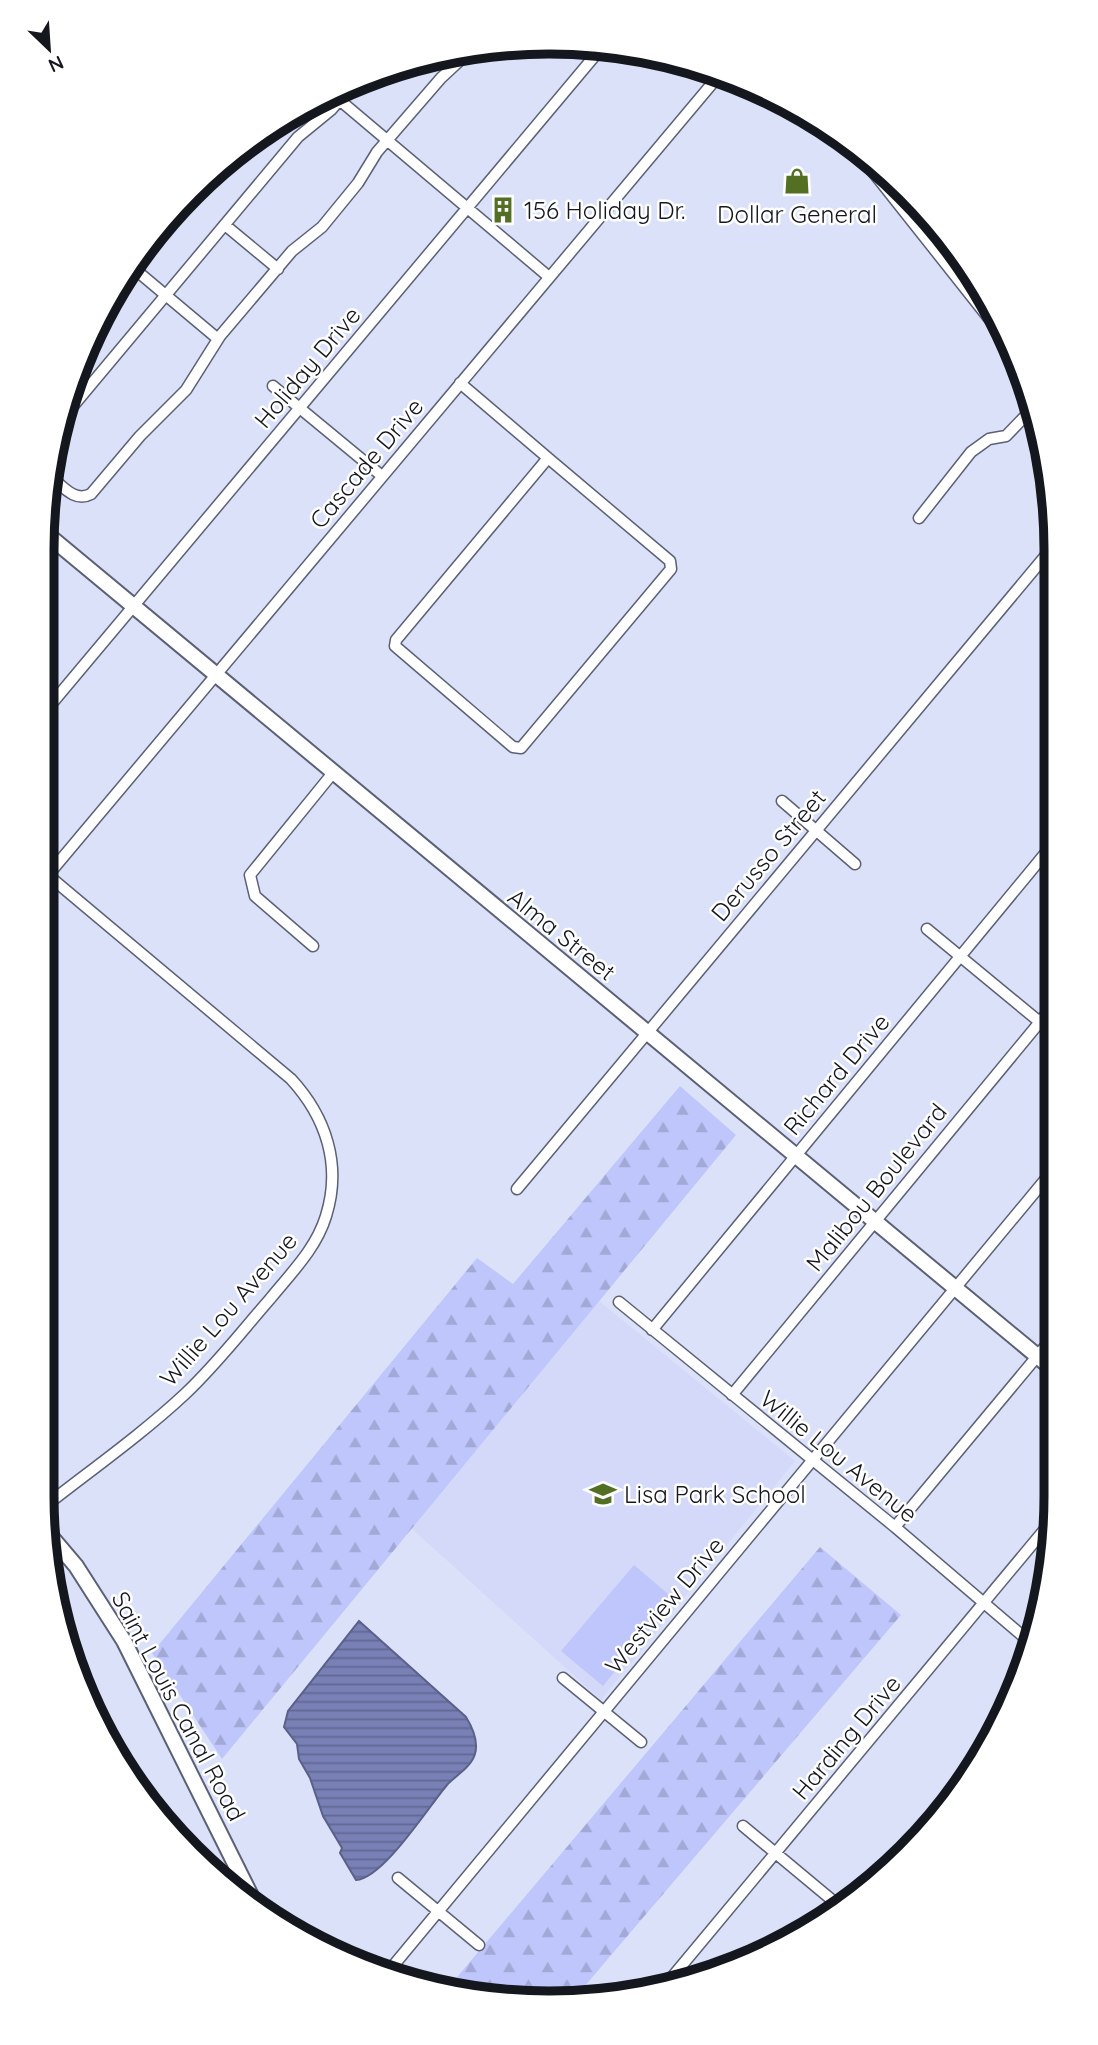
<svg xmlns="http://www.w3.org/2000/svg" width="1098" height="2045" font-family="Quicksand,sans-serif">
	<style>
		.built { fill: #d4d9fa }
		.forest { fill: url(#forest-firs) }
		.park { fill: #bec6fb }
		.water { fill: url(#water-rules); stroke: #5a6088; stroke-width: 2 }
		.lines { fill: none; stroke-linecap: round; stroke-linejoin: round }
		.street-casing { stroke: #5c6076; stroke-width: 13 }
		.secondary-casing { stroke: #5c6076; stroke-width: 18 }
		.primary-casing { stroke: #5c6076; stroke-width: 19 }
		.street { stroke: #fff; stroke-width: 10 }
		.secondary { stroke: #fff; stroke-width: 14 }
		.primary { stroke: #fff; stroke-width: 16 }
		.labels { text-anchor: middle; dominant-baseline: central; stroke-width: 5; stroke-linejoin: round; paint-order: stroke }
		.poi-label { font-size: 24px; fill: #15171f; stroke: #fff; text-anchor: start }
		.street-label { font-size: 24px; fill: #15171f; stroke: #fff }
		.rim { fill: none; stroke: #15171f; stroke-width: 9 }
	</style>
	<defs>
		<pattern id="forest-firs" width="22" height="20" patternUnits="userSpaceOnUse" patternTransform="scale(1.75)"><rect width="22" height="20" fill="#bec6fb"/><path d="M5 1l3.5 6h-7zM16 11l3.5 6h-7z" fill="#a2a9d7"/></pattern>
		<pattern id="water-rules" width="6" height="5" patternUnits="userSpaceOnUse" patternTransform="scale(1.75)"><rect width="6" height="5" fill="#7880b5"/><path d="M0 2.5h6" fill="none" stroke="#616893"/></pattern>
	</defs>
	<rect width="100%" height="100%" fill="#dce1fa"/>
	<path class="built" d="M598,1300L795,1461L601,1700L411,1528Z"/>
	<path class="forest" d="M680,1086L736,1135L222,1759L152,1653L477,1258L513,1284Z
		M820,1547L901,1615L572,2001L447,1989Z"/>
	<path class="park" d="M634,1565L674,1599L603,1686L561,1651Z"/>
	<path class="water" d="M359,1621L466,1717C474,1730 481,1748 471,1762C465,1771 454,1777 447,1785C429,1806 383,1879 356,1880L340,1853L342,1848L323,1816L310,1778L299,1759L297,1744L284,1727L288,1711Z"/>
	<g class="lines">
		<g class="street-casing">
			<path id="street" d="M330,92L549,277
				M225,225L278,269
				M131,266L218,339
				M460,383L548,458
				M273,386L382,476
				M58,424L298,137L331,110L353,84
				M548,458L670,561L671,569L521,748L513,747L395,646L396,640Z
				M50,476C62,485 74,503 91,494L140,436L186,390L220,336L292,251L322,227L358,183L377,152L441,78L470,51
				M919,518L971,452L989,439L1006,436L1034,407
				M43,714L603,46
				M782,801L855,864
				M43,871L291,1079C326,1117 342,1165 326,1216C316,1249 291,1273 270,1299C242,1331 216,1365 185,1394C141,1435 91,1470 44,1507
				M43,881L721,73
				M927,929L1053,1033
				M313,946L255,896L250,875L332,774
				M517,1189L1052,548
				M619,1302L895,1527L1032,1644
				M652,1330L1053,844
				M732,1395L1053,1006
				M895,1527L1054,1336
				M563,1678L641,1742
				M743,1826L838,1905
				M398,1878L479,1945
				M388,1972L1054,1169
				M668,1982L1055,1517"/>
		</g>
		<g class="secondary-casing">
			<path id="secondary" d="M43,531L1054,1370
				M48,1533L76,1566L124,1641L257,1908"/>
		</g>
		<g class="primary-casing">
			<path id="primary" d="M861,152L1002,330"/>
		</g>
		<use href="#street" class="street"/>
		<use href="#secondary" class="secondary"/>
		<use href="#primary" class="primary"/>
	</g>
	<defs>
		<g id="shop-bare" transform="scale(2.1)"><path d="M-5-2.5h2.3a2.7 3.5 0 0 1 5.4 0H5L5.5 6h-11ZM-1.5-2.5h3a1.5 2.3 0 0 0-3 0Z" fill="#526f23" stroke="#fff" stroke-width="2.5" paint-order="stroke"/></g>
		<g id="building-bare" transform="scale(2.1)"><path d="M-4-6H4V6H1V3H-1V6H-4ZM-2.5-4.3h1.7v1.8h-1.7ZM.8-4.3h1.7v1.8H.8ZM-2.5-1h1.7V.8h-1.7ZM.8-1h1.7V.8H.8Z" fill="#526f23" stroke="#fff" stroke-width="2.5" paint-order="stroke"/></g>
		<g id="school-bare" transform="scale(2.1)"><path d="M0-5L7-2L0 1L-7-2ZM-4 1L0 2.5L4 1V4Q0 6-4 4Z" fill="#526f23" stroke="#fff" stroke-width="2.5" paint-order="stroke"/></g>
	</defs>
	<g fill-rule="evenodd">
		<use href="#shop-bare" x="797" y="181"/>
		<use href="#building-bare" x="503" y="210"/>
		<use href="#school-bare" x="603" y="1494"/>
	</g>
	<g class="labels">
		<g class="poi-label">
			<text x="524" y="210">156 Holiday Dr.</text>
			<text x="797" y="214" text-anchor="middle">Dollar General</text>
			<text x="624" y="1494">Lisa Park School</text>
		</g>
		<g class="street-label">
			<text transform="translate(307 367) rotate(-50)">Holiday Drive</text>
			<text transform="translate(366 463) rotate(-50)">Cascade Drive</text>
			<text transform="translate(768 855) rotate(-50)">Derusso Street</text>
			<text transform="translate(562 934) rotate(39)">Alma Street</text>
			<text transform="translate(836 1074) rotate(-50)">Richard Drive</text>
			<text transform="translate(876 1187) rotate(-51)">Malibou Boulevard</text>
			<text transform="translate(228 1309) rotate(-49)">Willie Lou Avenue</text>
			<text transform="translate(839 1456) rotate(39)">Willie Lou Avenue</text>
			<text transform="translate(664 1605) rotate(-50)">Westview Drive</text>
			<text transform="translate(179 1706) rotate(62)">Saint Louis Canal Road</text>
			<text transform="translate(846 1737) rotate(-50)">Harding Drive</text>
		</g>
	</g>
	<path d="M0 0H1098V2045H0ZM549 54H549A495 495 0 0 1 1044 549V1496A495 495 0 0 1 549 1991H549A495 495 0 0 1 54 1496V549A495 495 0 0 1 549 54Z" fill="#fff" fill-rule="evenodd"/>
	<path class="rim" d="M549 54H549A495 495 0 0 1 1044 549V1496A495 495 0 0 1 549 1991H549A495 495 0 0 1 54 1496V549A495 495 0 0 1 549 54Z"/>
	<g transform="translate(49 49) rotate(155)" stroke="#ffffff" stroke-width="5" paint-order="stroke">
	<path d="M0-5L12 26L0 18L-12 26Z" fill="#15171f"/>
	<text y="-10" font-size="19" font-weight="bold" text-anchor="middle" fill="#15171f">N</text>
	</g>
</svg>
